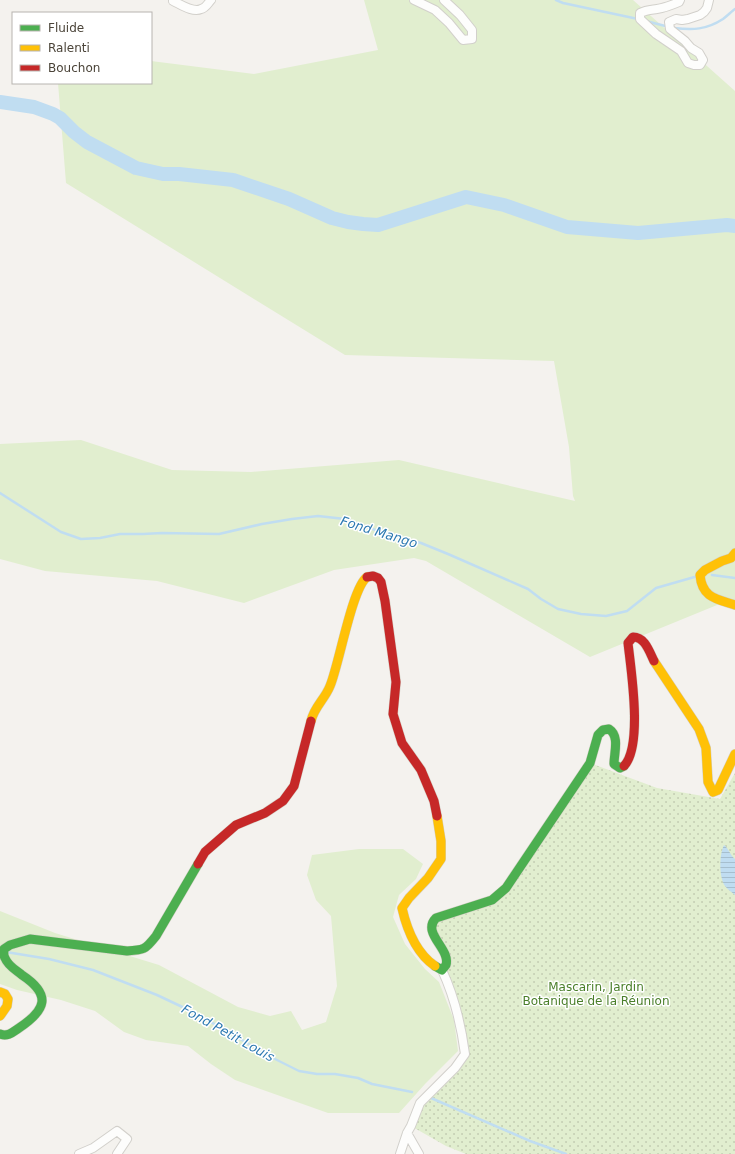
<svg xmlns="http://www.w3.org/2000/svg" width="735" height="1154" font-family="'DejaVu Sans',sans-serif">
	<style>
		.grass { fill: #e1eecf }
		.garden { fill: url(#garden-dots) }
		.water { fill: url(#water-rules) }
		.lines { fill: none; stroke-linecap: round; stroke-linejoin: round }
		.stream { stroke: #c0ddf1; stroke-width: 2.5 }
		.river { stroke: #c0ddf1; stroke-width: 14 }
		.street-casing { stroke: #d2d0cb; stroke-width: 10 }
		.fast-casing { stroke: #d3cfc5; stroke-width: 10 }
		.slow-casing { stroke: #d3cfc5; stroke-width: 10 }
		.jam-casing { stroke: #d3cfc5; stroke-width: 10 }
		.street { stroke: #fdfdfc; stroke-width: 8 }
		.fast { stroke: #4caf50; stroke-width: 9 }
		.slow { stroke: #ffc107; stroke-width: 9 }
		.jam { stroke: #c62828; stroke-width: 9 }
		.labels { text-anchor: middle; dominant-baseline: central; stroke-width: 3; stroke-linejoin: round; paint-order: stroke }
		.park-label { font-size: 12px; fill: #4a7f2a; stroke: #fff }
		.water-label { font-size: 13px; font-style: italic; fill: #2e7ab2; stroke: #fff }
	</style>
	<defs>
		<pattern id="garden-dots" width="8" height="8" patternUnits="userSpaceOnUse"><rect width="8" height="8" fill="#e1eecf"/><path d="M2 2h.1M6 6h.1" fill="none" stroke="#c3cdb2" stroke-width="1.8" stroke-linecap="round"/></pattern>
		<pattern id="water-rules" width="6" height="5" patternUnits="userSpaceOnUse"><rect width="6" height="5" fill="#c0ddf1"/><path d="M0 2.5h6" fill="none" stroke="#a6bfcf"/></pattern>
	</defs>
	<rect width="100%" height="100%" fill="#f4f2ee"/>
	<path class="grass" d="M364,0H633L735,91V605L722,603L590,657L426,561L414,558L334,570L244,603L157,581L45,571L0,559V444L81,440L172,470L251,472L399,460L575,501L573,496L569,447L554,361L345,355L66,183L58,83H151V61L254,74L378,50Z
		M359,849H403L423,864L416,879L399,895L393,917L405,944L425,969L439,982L454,1020L458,1051L425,1084L399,1113H328L235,1080L211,1064L188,1046L146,1040L124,1032L95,1011L61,1000L17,990L0,984V911L55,933L159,965L238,1007L270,1016L291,1011L302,1030L326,1022L337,986L331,916L316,900L307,875L312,855Z"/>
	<path class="garden" d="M590,763L657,788L720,799L735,773V1154H466L446,1146L411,1126L420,1103L465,1054L449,986L446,965L432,922L492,900Z"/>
	<path class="water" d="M724,845C729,849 730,855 735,859V895C732,892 728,890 725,886C719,877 719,855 724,845Z"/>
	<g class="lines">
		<path class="stream" d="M556,0L563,3L638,19
			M646,21L669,27
			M674,28C693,30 706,30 723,19C727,16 731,12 735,9
			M0,493L61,532L81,539L100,538L120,534H143L162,533L219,534L262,524L292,519L318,516L345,519L369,528L421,543L448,554L528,589L541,599L558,609L581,614L606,616L627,611L656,588L698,576
			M712,575L735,578
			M6,952L49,959L93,970L157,995L193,1012L232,1034L265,1054L299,1071L317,1074H335L358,1078L372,1084L412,1092
			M431,1098L530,1141L566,1154"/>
		<path class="river" d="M0,102L34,107L53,114L60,118L74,132L87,142L136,168L163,174H179L233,180L289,199L332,218L348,222L363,224L378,225L466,197L504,205L567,227L638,233L727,225L735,226"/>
		<g class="street-casing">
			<path id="street" d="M414,0L435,10L449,23L463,40L472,39V30L460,15L444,0
				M680,0L679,2C672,5 664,8 657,9C650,10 646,10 640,13V19L656,34L681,51L688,63L694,65H700L703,60L699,53L691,48L685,41L670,29L669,22L676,19L682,20L688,19L700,15L704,12L707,8L709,0
				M173,1C180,4 193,13 201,9C206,8 208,3 211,0
				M407,1133L419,1154
				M79,1154L93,1148L117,1131L127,1139L117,1154
				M400,1154L407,1133L411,1126L420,1103L455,1068L465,1054C461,1024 455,998 442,970"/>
		</g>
		<g class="fast-casing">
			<path id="fast" d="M435,966L442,970C442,970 446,965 446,965C451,949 421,933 436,918L492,900L506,888L590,763L598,735L603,730L609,729C620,736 614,753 614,764L620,768L624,766
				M0,1034C8,1037 13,1032 19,1028C46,1010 52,995 22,975C16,970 8,966 5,958C3,955 4,952 4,949L10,945L30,939L127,951C144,950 145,950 156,936L198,864"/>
		</g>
		<g class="slow-casing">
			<path id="slow" d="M735,553L731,558L722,561L705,570L700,575C702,598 717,599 735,605
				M654,661L699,729L706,748L708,782L713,792L718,790L735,754
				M311,721C314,707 325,699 330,686C339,665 352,588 367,577
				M435,966C416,953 407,930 402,908L409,898L428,878L441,859V841L437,816
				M0,992L5,994L8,999L7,1006L0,1016"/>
		</g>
		<g class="jam-casing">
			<path id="jam" d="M367,577L373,576L378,578L381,582L385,601L396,682L393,714L402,743L421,770L434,801L437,816
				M624,766C643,746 631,670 628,643L633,637C645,637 649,651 654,661
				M198,864L205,852L236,825L265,813L283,801L294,786L311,721"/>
		</g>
		<use href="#street" class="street"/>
		<use href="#fast" class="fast"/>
		<use href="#slow" class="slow"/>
		<use href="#jam" class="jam"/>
	</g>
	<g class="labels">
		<g class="park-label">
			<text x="596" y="987">Mascarin, Jardin<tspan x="596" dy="14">Botanique de la Réunion</tspan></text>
		</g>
		<g class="water-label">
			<text transform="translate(379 532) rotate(17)">Fond Mango</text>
			<text transform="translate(228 1033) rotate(29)">Fond Petit Louis</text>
		</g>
	</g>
	<rect x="12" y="12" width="140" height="72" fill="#ffffff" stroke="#b7b4b0"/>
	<rect x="20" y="25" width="20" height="6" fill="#4caf50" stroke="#b7b4b0"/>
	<text x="48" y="32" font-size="12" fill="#4b4439">Fluide</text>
	<rect x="20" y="45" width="20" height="6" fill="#ffc107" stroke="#b7b4b0"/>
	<text x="48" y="52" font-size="12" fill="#4b4439">Ralenti</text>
	<rect x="20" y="65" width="20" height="6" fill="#c62828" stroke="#b7b4b0"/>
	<text x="48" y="72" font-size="12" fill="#4b4439">Bouchon</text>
</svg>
